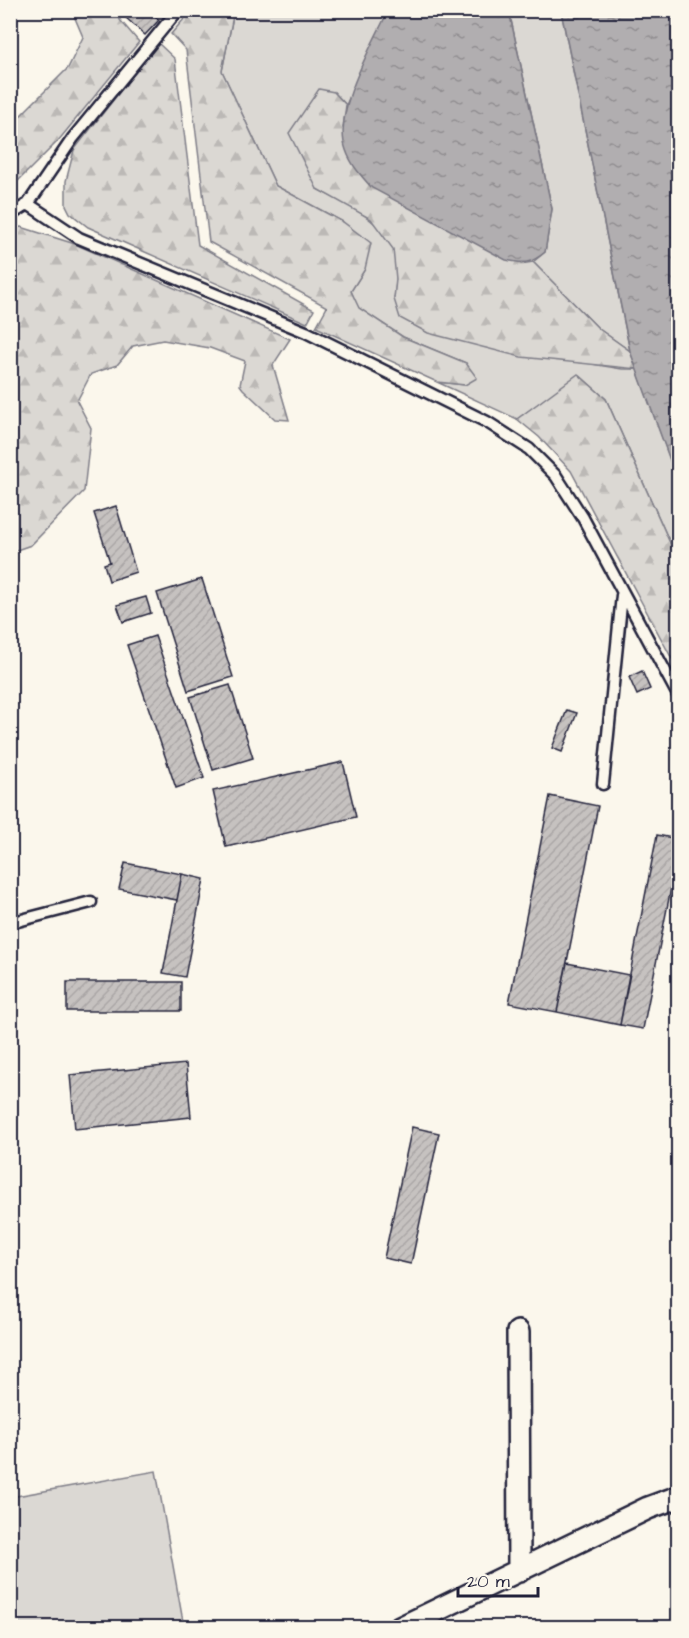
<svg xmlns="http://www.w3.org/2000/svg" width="689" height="1638" font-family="'Architects Daughter',sans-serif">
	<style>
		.grass { fill: #dbd8d3; stroke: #7e7d87; stroke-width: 1.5 }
		.forest { fill: url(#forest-firs); stroke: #7e7d87; stroke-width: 1.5 }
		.water { fill: url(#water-ripples); stroke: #787681; stroke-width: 1.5 }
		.building { fill: url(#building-hatch); stroke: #22223b; stroke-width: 1.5 }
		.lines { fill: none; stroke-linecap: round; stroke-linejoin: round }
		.service-casing { stroke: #22223b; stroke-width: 15 }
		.minor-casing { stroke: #22223b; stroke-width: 26 }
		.service { stroke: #fbf7ec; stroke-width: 10 }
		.minor { stroke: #fbf7ec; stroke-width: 21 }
	</style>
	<defs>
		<pattern id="forest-firs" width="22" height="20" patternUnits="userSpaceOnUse" patternTransform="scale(1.5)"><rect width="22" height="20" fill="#dbd8d3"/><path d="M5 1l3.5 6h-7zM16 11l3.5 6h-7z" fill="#bcb9b6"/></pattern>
		<pattern id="water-ripples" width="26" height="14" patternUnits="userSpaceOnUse" patternTransform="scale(1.5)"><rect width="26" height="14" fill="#b1aeb0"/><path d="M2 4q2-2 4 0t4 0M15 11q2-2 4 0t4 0" fill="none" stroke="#908d90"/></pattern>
		<pattern id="building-hatch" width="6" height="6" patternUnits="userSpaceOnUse" patternTransform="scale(1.5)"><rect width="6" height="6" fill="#c6c2c0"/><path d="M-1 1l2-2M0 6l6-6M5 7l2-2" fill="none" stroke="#aaa6a6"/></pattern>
	</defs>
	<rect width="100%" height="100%" fill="#fbf7ec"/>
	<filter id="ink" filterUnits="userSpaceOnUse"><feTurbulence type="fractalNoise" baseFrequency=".0167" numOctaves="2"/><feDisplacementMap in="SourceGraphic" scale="12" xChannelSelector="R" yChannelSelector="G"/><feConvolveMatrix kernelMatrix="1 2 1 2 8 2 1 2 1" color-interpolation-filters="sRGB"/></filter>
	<g filter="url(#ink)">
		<path class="grass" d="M234,11H388L346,105L334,92L317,189C345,204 379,217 393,248C399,262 396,284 394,299L574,361L622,369H637L678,481V561L606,399L579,375L517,419L437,382L465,385L466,363L403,337L358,308L351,291L365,269L343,222L276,186L222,71Z
			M509,11H561L630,351L599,329L533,262L545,252L552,209Z
			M156,1471L184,1627H11V1497Z"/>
		<path class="forest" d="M72,11H118L120,20L139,42L58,141L11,188V125L68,68L83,37Z
			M191,11H234L222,71L276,186L343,222L371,243L365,269L351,291L359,308L403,337L466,363L477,378L465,385L437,382L316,327L327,307L209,242L186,50L171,34Z
			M158,43L175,59L198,245L314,310L307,323L88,227L70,213L66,205V181L74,150Z
			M319,89L334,92L346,105L343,128L521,264L533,262L599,329L630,351L637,369L521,357L428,333L400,318L394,299L396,279L393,249L371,219L317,189L289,133Z
			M21,227L75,244L290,339L273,365L289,420L275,419L243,389L240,385L245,361L210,348L163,340L133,346L117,365L91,374L77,401L91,428L84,491L31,545L11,552L10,229Z
			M578,374L606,399L678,561V670L571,471L539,437L517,419Z"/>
		<path class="water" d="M388,11H509L552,209L545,252C531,264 524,264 506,260L372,188C362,177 351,165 346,150C332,112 372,46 388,11Z
			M561,11H678V482L630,351Z"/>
		<path class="building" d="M130,10H149L159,20L145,35L125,17Z
			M116,506L136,572L109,581L104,564L110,562L94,513Z
			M202,579L233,677L188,691L157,593Z
			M146,597L151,613L123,622L117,605Z
			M155,636L204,778L176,788L127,645Z
			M642,671L650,689L637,695L629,677Z
			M230,685L253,758L213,770L190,697Z
			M567,710L577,713L562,752L552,748Z
			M343,762L356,817L226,847L213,791Z
			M550,796L598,806L557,1012L509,1003Z
			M657,835L678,839V853L643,1029L620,1025Z
			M125,863L182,874L177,900L119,889Z
			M182,874L204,879L185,977L163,973Z
			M567,963L629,975L620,1025L557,1012Z
			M67,982H181V1011H67Z
			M186,1064L191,1117L75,1129L70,1075Z
			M412,1127L439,1133L411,1264L384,1258Z"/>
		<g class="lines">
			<g class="service-casing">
				<path id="service" d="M28,204L79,238L306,332L487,422L529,449L556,476L583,518L678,695
					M10,215L28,204L73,138L178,10
					M603,784L622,595
					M10,923L91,902"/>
			</g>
			<g class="minor-casing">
				<path id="minor" d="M518,1332L519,1571
					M400,1628L648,1508L678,1497"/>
			</g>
			<use href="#service" class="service"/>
			<use href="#minor" class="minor"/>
		</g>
	</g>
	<rect width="689" height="1638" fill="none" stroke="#fbf7ec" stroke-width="36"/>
	<rect x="18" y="18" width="653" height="1602" fill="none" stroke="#22223b" stroke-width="2" filter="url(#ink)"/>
	<path d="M458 1587v9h80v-9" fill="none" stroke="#22223b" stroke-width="3"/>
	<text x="467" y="1587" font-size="18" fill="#22223b" stroke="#fbf7ec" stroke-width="4.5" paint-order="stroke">20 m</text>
</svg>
